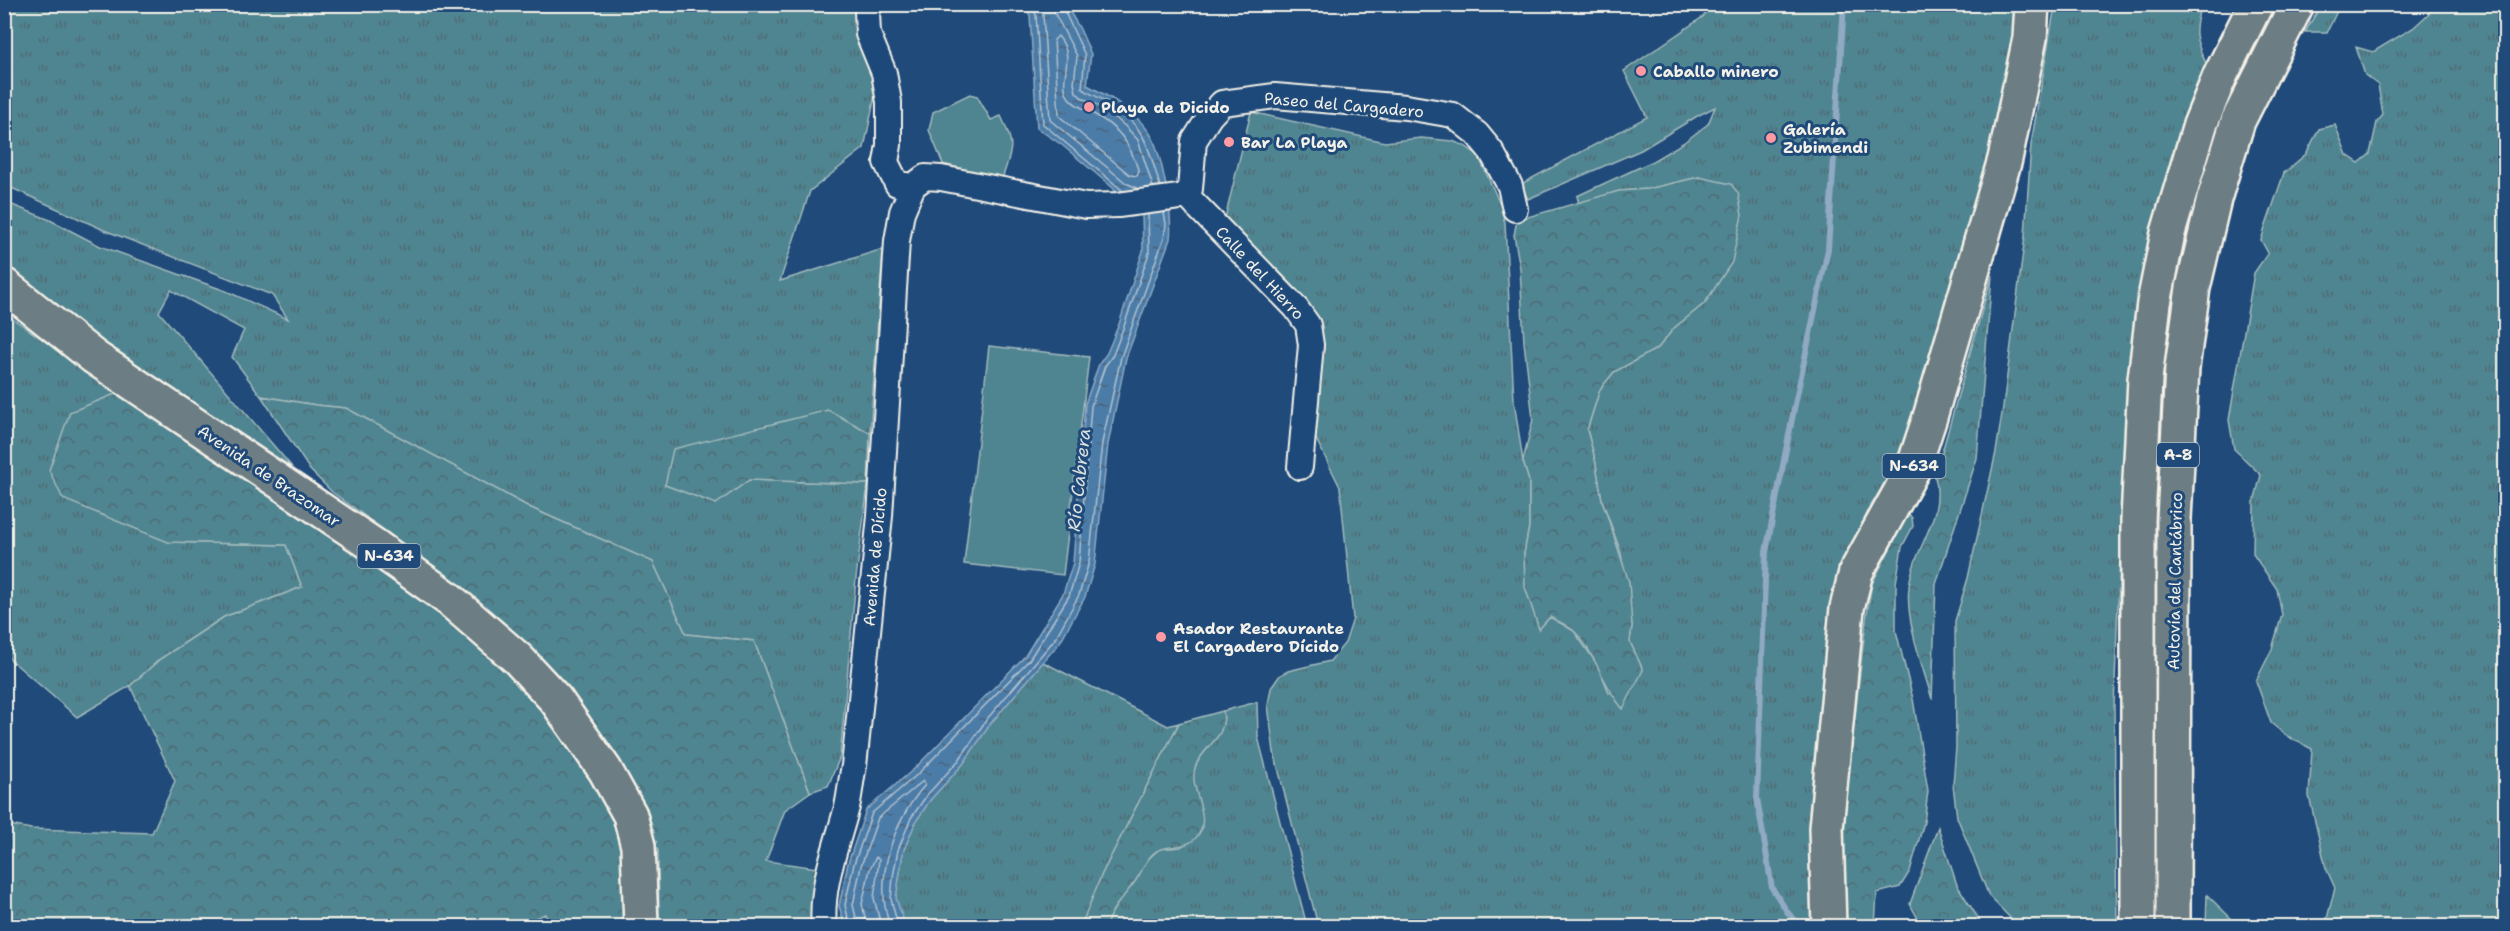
<svg xmlns="http://www.w3.org/2000/svg" width="2510" height="931" font-family="'Shantell Sans',sans-serif">
	<style>
		.grass { fill: url(#grass-tufts); stroke: #a2babc; stroke-width: 1.5 }
		.forest { fill: url(#forest-crowns); stroke: #a2babc; stroke-width: 1.5 }
		.garden { fill: #4f8491; stroke: #a2babc; stroke-width: 1.5 }
		.water { fill: url(#water-ripples); stroke: #8faac2; stroke-width: 1.5 }
		.lines { fill: none; stroke-linecap: round; stroke-linejoin: round }
		.shore { stroke: #b1c2ce; stroke-width: 1.5 }
		.stream { stroke: #8faac2; stroke-width: 6 }
		.minor-casing { stroke: #f4f1e8; stroke-width: 28 }
		.highway-casing { stroke: #f4f1e8; stroke-width: 38 }
		.minor { stroke: #1f4a7a; stroke-width: 24 }
		.highway { stroke: #6d7d84; stroke-width: 33 }
		.poi-dot { fill: #ff9aa2; stroke: #1f4a7a; stroke-width: 2 }
		.labels { text-anchor: middle; dominant-baseline: central; stroke-width: 6; stroke-linejoin: round; paint-order: stroke }
		.shield { fill: #1f4a7a; stroke: #b4bfc7; stroke-width: 1.5 }
		.shield-label { font-size: 15px; font-weight: bold; fill: #f4f1e8 }
		.poi-label { font-size: 16px; font-weight: bold; fill: #f4f1e8; stroke: #1f4a7a; text-anchor: start }
		.street-label { font-size: 16px; fill: #f4f1e8; stroke: #1f4a7a }
		.water-label { font-size: 18px; font-style: italic; fill: #dbdfde; stroke: #1f4a7a }
	</style>
	<defs>
		<pattern id="grass-tufts" width="24" height="20" patternUnits="userSpaceOnUse" patternTransform="scale(1.5)"><rect width="24" height="20" fill="#4f8491"/><path d="M3 7l-1-3M5 7V3M7 7l1-3M15 17l-1-3M17 17v-4M19 17l1-3" fill="none" stroke="#4d6c73"/></pattern>
		<pattern id="forest-crowns" width="20" height="18" patternUnits="userSpaceOnUse" patternTransform="scale(1.5)"><rect width="20" height="18" fill="#4f8491"/><path d="M2 6a3 3 0 1 1 6 0M12 15a3 3 0 1 1 6 0" fill="none" stroke="#4d6c73"/></pattern>
		<pattern id="water-ripples" width="26" height="14" patternUnits="userSpaceOnUse" patternTransform="scale(1.5)"><rect width="26" height="14" fill="#4c7ba8"/><path d="M2 4q2-2 4 0t4 0M15 11q2-2 4 0t4 0" fill="none" stroke="#4b647c"/></pattern>
	</defs>
	<rect width="100%" height="100%" fill="#1f4a7a"/>
	<filter id="ink" filterUnits="userSpaceOnUse"><feTurbulence type="fractalNoise" baseFrequency=".0167" numOctaves="2"/><feDisplacementMap in="SourceGraphic" scale="12" xChannelSelector="R" yChannelSelector="G"/><feConvolveMatrix kernelMatrix="1 2 1 2 8 2 1 2 1" color-interpolation-filters="sRGB"/></filter>
	<g filter="url(#ink)">
		<path class="grass" d="M5,5H859L879,77L864,148L810,191L780,281L883,249L870,433L828,410L665,485L716,504L749,480L868,484L856,578L840,757L828,786L810,792L754,641L686,634L653,562L531,508L346,408L316,405L261,396L232,357L244,330L171,290L159,312L292,467L118,355L5,266V202L50,220L100,246L226,291L288,319L272,295L104,230L5,185Z
			M1708,5H2018L2010,60L1994,144L1931,362L1894,467L1869,509L1848,554L1818,926H1318L1274,752L1268,705L1271,688L1280,675L1288,671L1330,661L1345,643L1353,619L1340,487L1311,429L1317,340L1223,226L1251,112L1385,142L1421,138L1452,141L1463,145L1478,155L1500,204L1505,223L1514,401L1523,461L1529,481V527L1524,554L1540,628L1550,617L1574,631L1599,667L1609,693L1643,670L1630,642L1632,626L1621,553L1602,500L1595,459L1587,430L1600,389L1614,372L1658,348L1674,328L1705,303L1699,177L1648,189L1619,191L1579,204L1577,196L1651,162L1683,143L1708,124L1715,107L1699,115L1641,150L1528,199L1521,184L1647,117L1624,71L1704,16Z
			M2055,5H2201C2193,30 2194,39 2206,63L2191,99L2160,207L2130,376L2124,451L2114,706L2117,926H2018L1989,896L1957,817L1953,785L1956,747L1955,621L1968,578L1996,452L2003,407L2025,236L2031,144Z
			M2321,5H2340L2327,32H2305Z
			M2435,5H2505V926H2325L2335,888L2326,868L2309,796L2312,749L2287,736L2271,723L2256,681L2272,649L2282,615L2277,589L2253,554L2254,502L2261,475L2234,449L2229,420L2254,273L2268,253L2261,240L2284,173L2306,154L2319,129L2335,125L2347,155L2359,163L2370,154L2377,122L2383,115L2378,85L2365,75L2356,47L2373,52L2413,28L2436,7Z
			M5,313L118,393L70,412L168,542L286,545L302,587L224,617L160,659L130,686L77,717L5,655Z
			M1043,662L1168,726L1179,723L1102,874L1081,926H905L896,898L903,852L916,821L931,799L963,764L991,723Z
			M1257,702L1258,737L1307,926H1106L1108,919L1124,893L1137,878L1145,862L1159,849L1181,847L1202,829C1201,823 1202,816 1201,810C1199,798 1191,784 1193,773C1199,748 1228,739 1223,711Z
			M2207,895L2238,925L2267,921L2270,926H2206Z"/>
		<path class="forest" d="M1699,177L1731,184L1738,193L1742,215L1732,262L1705,303L1674,328L1658,348L1614,372L1600,389L1587,430L1595,459L1602,500L1629,582L1632,626L1630,642L1643,670L1623,709C1603,686 1596,654 1575,632C1568,625 1557,621 1550,617L1539,629L1525,587L1524,554L1529,527V481L1523,461L1533,419L1524,342L1520,268L1514,235L1517,220L1619,191L1648,189Z
			M1992,275L1977,458L1936,584L1932,699C1923,667 1905,620 1909,587C1913,548 1946,517 1935,477Z
			M118,393L416,583L505,658L617,806L632,926H551L545,914L517,926H5L4,824L31,829L152,833L175,781L130,686L160,659L224,617L302,587L286,545L168,542L63,499L49,470L70,412Z
			M261,396L316,405L346,408L531,508L653,562L686,634L754,641L810,792L785,810L766,861L824,869L817,926H659L658,851L637,800L542,663L518,637L482,607L403,544L332,492L310,470Z
			M828,410L870,433L868,484L749,480L716,504L665,485L673,449Z
			M1908,513L1912,518L1913,526L1902,547L1896,583V631L1913,699L1928,791L1924,822L1910,871L1900,887L1877,893L1875,926H1843L1845,801L1867,612L1872,584Z
			M1223,711C1228,738 1205,744 1196,765C1187,787 1210,811 1200,832C1192,848 1175,845 1161,849C1149,853 1144,867 1138,877C1128,894 1111,906 1106,926H1081L1102,874L1179,723Z
			M1938,827L1957,885L1983,926H1922L1910,904Z"/>
		<path class="garden" d="M970,94L977,96L991,120L1001,116C1016,147 1012,149 1002,179L943,164L929,130L933,112Z
			M989,346L1089,357L1063,575L964,564Z"/>
		<path class="water" d="M1025,5H1066L1080,29L1091,54L1087,85C1110,97 1134,110 1149,132C1162,151 1173,216 1170,239L1126,358L1108,444L1095,564L1085,597L1060,642L991,723L963,764L931,799L916,821L903,852L896,898L905,926H845L839,906L848,863L866,810L914,769L1025,656L1063,594L1073,563L1085,404L1099,364L1107,353L1119,324L1143,251L1142,214L1128,197H1120L1113,188L1062,145L1037,128L1030,16Z"/>
		<g class="lines">
			<path class="shore" d="M1032,4L1036,15L1043,124L1123,191
				M1040,4L1043,15L1050,120L1126,183L1139,189
				M1053,4L1054,12L1077,56L1074,83L1076,92L1081,97L1106,110L1125,126L1138,140L1153,187
				M1061,4L1085,55L1082,88C1090,95 1102,98 1111,104C1147,129 1148,147 1160,186
				M1058,36C1078,59 1056,79 1069,98C1074,105 1084,109 1092,113C1121,129 1129,142 1139,172L1137,176L1130,175L1059,116L1054,40Z
				M850,926L845,905L854,864L872,813L919,773L1029,660L1069,596L1079,563L1091,406L1105,366L1113,355L1124,326L1149,253L1148,215
				M858,926L853,905L861,866L878,818L923,781L925,785C893,822 873,879 890,926
				M867,926L862,904L870,869L876,857L879,860L874,898L881,926
				M898,926L891,899L893,877L898,850L911,818L927,795L959,760L987,719L1055,639L1079,595L1089,562L1102,443L1121,357L1164,238L1166,224L1164,213"/>
			<path class="stream" d="M1801,926L1788,913L1772,888L1757,798L1766,552L1794,409L1828,249L1844,4"/>
			<g class="minor-casing">
				<path id="minor" d="M871,4L867,11L868,34L884,73L889,102V145L886,162L897,184L913,186L925,177L941,178L1086,206L1118,205L1187,196
					M1187,196L1190,189L1194,141L1210,116L1222,103L1275,96L1406,107L1453,115L1477,134L1491,151L1510,186L1515,209
					M1187,196L1296,308L1308,325L1311,345L1300,467
					M824,926C820,887 837,845 847,807C850,794 851,779 854,766L880,516L897,241L902,212L913,186"/>
			</g>
			<g class="highway-casing">
				<path id="highway" d="M4,285L94,357L372,544L449,599L518,659L556,700L605,770L630,815L638,846L641,926
					M1829,926L1826,828L1847,608L1856,572L1913,469L1930,417L2005,159L2030,38L2032,4
					M2138,926V520L2145,379L2154,303L2168,233L2200,125L2220,76L2256,4
					M2173,926L2174,519L2182,368L2193,288L2214,199L2238,121L2297,4"/>
			</g>
			<use href="#minor" class="minor"/>
			<use href="#highway" class="highway"/>
		</g>
	</g>
	<g class="poi-dot">
		<circle cx="1641" cy="71" r="6"/>
		<circle cx="1089" cy="107" r="6"/>
		<circle cx="1771" cy="138" r="6"/>
		<circle cx="1229" cy="142" r="6"/>
		<circle cx="1161" cy="637" r="6"/>
	</g>
	<g class="labels">
		<g class="shield">
			<rect x="2157" y="443" width="42" height="24" rx="4.5"/>
			<rect x="1882.5" y="454" width="63" height="24" rx="4.5"/>
			<rect x="357.5" y="544" width="63" height="24" rx="4.5"/>
		</g>
		<g class="shield-label">
			<text x="2178" y="455">A-8</text>
			<text x="1914" y="466">N-634</text>
			<text x="389" y="556">N-634</text>
		</g>
		<g class="poi-label">
			<text x="1653" y="71">Caballo minero</text>
			<text x="1101" y="107">Playa de Dicido</text>
			<text x="1783" y="129">Galería<tspan x="1783" dy="18">Zubimendi</tspan></text>
			<text x="1241" y="142">Bar La Playa</text>
			<text x="1173" y="628">Asador Restaurante<tspan x="1173" dy="18">El Cargadero Dícido</tspan></text>
		</g>
		<g class="street-label">
			<text transform="translate(1344 105) rotate(5)">Paseo del Cargadero</text>
			<text transform="translate(1260 273) rotate(47)">Calle del Hierro</text>
			<text transform="translate(269 476) rotate(34)">Avenida de Brazomar</text>
			<text transform="translate(875 557) rotate(-85)">Avenida de Dícido</text>
			<text transform="translate(2175 581) rotate(-89)">Autovía del Cantábrico</text>
		</g>
		<g class="water-label">
			<text transform="translate(1079 480) rotate(-84)">Río Cabrera</text>
		</g>
	</g>
	<rect width="2510" height="931" fill="none" stroke="#1f4a7a" stroke-width="24"/>
	<rect x="12" y="12" width="2486" height="907" fill="none" stroke="#f4f1e8" stroke-width="2" filter="url(#ink)"/>
</svg>
